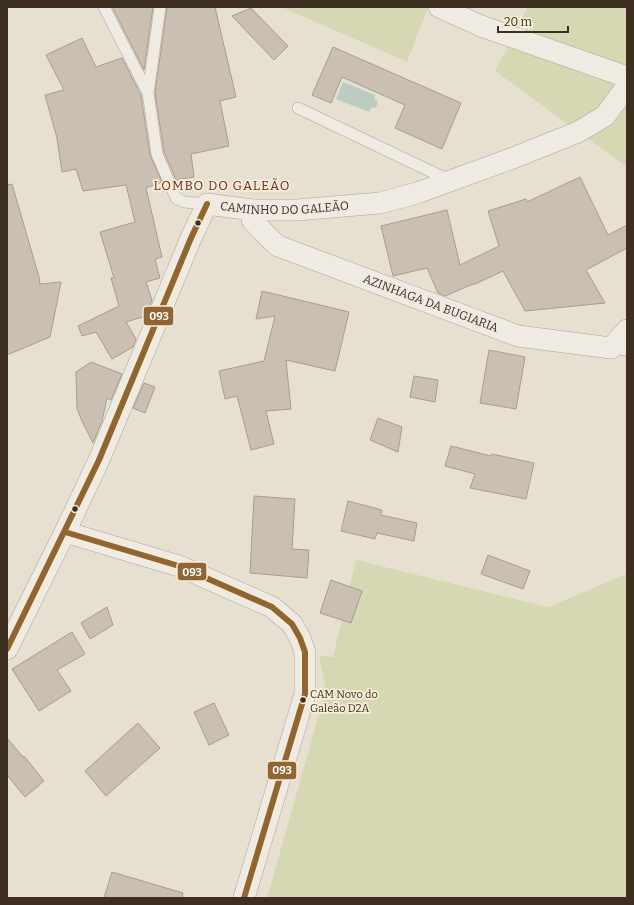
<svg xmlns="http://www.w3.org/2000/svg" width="634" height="905" font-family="Bitter,serif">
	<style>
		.green { fill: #d6d7b3 }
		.water { fill: #bcccc2 }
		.building { fill: #cbbfb2; stroke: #a89c90 }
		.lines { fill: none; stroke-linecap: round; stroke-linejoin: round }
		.service-casing { stroke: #ada599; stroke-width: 12 }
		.minor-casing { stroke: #ada599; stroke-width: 22 }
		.service { stroke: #efebe3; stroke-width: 11 }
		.minor { stroke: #efebe3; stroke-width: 21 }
		.bus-1-casing { stroke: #f7eed8; stroke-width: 9 }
		.bus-1 { stroke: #906532; stroke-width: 6 }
		.bus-dot { fill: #3d2e20; stroke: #f7eed8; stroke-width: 1.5 }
		.labels { text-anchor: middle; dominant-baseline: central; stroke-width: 3.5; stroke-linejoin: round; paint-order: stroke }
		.bus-label { font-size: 11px; fill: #3d2e20; stroke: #f7eed8; text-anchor: start }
		.street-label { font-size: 12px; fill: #3d2e20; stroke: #f7eed8 }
		.neighbourhood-label { font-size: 13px; letter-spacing: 1px; fill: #6b2e1e; stroke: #f7eed8 }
		.line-badge { stroke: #f7eed8; stroke-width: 1.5 }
		.badge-label { font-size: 11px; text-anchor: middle; font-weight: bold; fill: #fff }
	</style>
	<rect width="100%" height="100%" fill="#e7e0d1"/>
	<path class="green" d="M282,7H428L407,62Z
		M528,7H627V167L495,71Z
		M356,560L548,607L627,574V898H267L326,690L319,656L333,657Z"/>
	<path class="water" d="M343,82L375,95L374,98L378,102L376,107L371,108L369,112L336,99Z"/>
	<path class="building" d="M112,7H153L144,70Z
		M167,7H215L236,97L220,101L229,146L191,154L194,177L176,180L164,152L155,93Z
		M251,8L288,46L274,60L232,16Z
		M82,38L96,67L122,58L141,95L150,155L162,182L146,188L162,257L155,259L160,278L146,282L152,300L146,316L126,322L136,339L133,347L112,359L96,332L82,336L78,326L119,306L111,278H114L100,232L135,222L126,185L83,191L76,169L62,172L57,138L45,95L64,90L46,55Z
		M333,47L461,103L442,149L395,128L405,105L342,77L331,103L312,95Z
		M580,177L608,235L627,225V248L586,270L605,303L525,311L503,271L473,285V284L445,296L438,293L427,268L393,276L381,226L447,210L460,265L499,246L488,211L526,199L527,202Z
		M12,184L39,277L40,284L61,282L50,337L7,355V185Z
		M262,291L349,312L335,371L286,360L291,409L266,411L274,444L251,450L237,396L225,399L219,371L264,361L275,316L256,319Z
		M489,350L525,357L516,409L480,403Z
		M91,362L122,374L111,400L107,398L102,421L93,443L81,419L77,408L76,372Z
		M414,376L438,380L435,402L410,397Z
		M144,383L155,387L145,413L133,408Z
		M378,418L402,427L398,452L370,440Z
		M451,446L491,456L492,454L534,463L526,499L470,488L475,474L445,466Z
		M254,496L295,499L292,549L309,550L307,578L250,573Z
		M348,501L382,510L381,515L417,523L414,541L377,533L375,539L341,531Z
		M488,555L530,571L523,589L481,574Z
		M331,580L362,591L351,623L320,613Z
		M107,607L113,625L90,639L81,623Z
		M72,632L85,654L57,670L71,691L39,711L12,669Z
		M214,703L229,735L209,745L194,712Z
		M138,723L160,748L106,796L85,771Z
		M7,738L23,757L24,756L44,781L25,797L7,775Z
		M112,872L183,893L182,898H104Z"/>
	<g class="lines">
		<g class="service-casing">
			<path id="service" d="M104,7L148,93L157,154L176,198L184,202L207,204
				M148,93L160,7
				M298,108L451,181
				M611,348L627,350"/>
		</g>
		<g class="minor-casing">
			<g id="minor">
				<path d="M439,7L481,26L627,77"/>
				<path id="s1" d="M253,210L252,220C261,229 268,238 278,246L518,336L611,348L627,330"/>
				<path d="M65,532L179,566L272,607L292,624L300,638L305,652V694L244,898"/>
				<path id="s2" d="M7,649L65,532L99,460L191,238L207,204L253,210H297L380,203L417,193L513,158L578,132L605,116L627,86"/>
			</g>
		</g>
		<use href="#service" class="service"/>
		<use href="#minor" class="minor"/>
		<g class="bus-1-casing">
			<path id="bus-1" d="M65,532L179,566L272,607L292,624L300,638L305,652V694L244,898
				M7,649L99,460L191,238L207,204"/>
		</g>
		<use href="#bus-1" class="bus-1"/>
	</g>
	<g class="bus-dot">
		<circle cx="198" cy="223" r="3.5"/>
		<circle cx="75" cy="509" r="3.5"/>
		<circle cx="303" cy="700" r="3.5"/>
	</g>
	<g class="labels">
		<g class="bus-label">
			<text x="310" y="694">CAM Novo do<tspan x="310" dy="14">Galeão D2A</tspan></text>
		</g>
		<g class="street-label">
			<text stroke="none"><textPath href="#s2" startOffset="566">CAMINHO DO GALEÃO</textPath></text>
			<text stroke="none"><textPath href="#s1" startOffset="210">AZINHAGA DA BUGIARIA</textPath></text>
		</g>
		<g class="neighbourhood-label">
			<text x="222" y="185">LOMBO DO GALEÃO</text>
		</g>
	</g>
	<g class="line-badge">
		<rect x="143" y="306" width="31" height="20" rx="4" fill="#906532"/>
		<rect x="177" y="562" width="30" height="19" rx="4" fill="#906532"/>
		<rect x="267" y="761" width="30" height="19" rx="4" fill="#906532"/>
	</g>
	<g class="badge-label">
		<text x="159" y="320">093</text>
		<text x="192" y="576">093</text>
		<text x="282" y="774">093</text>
	</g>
	<rect width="634" height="905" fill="none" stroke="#3d2e20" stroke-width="16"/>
	<path d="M498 26v6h70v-6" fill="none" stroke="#3d2e20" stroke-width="2"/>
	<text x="504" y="26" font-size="12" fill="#3d2e20" stroke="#f7eed8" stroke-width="3" paint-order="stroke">20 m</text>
</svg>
